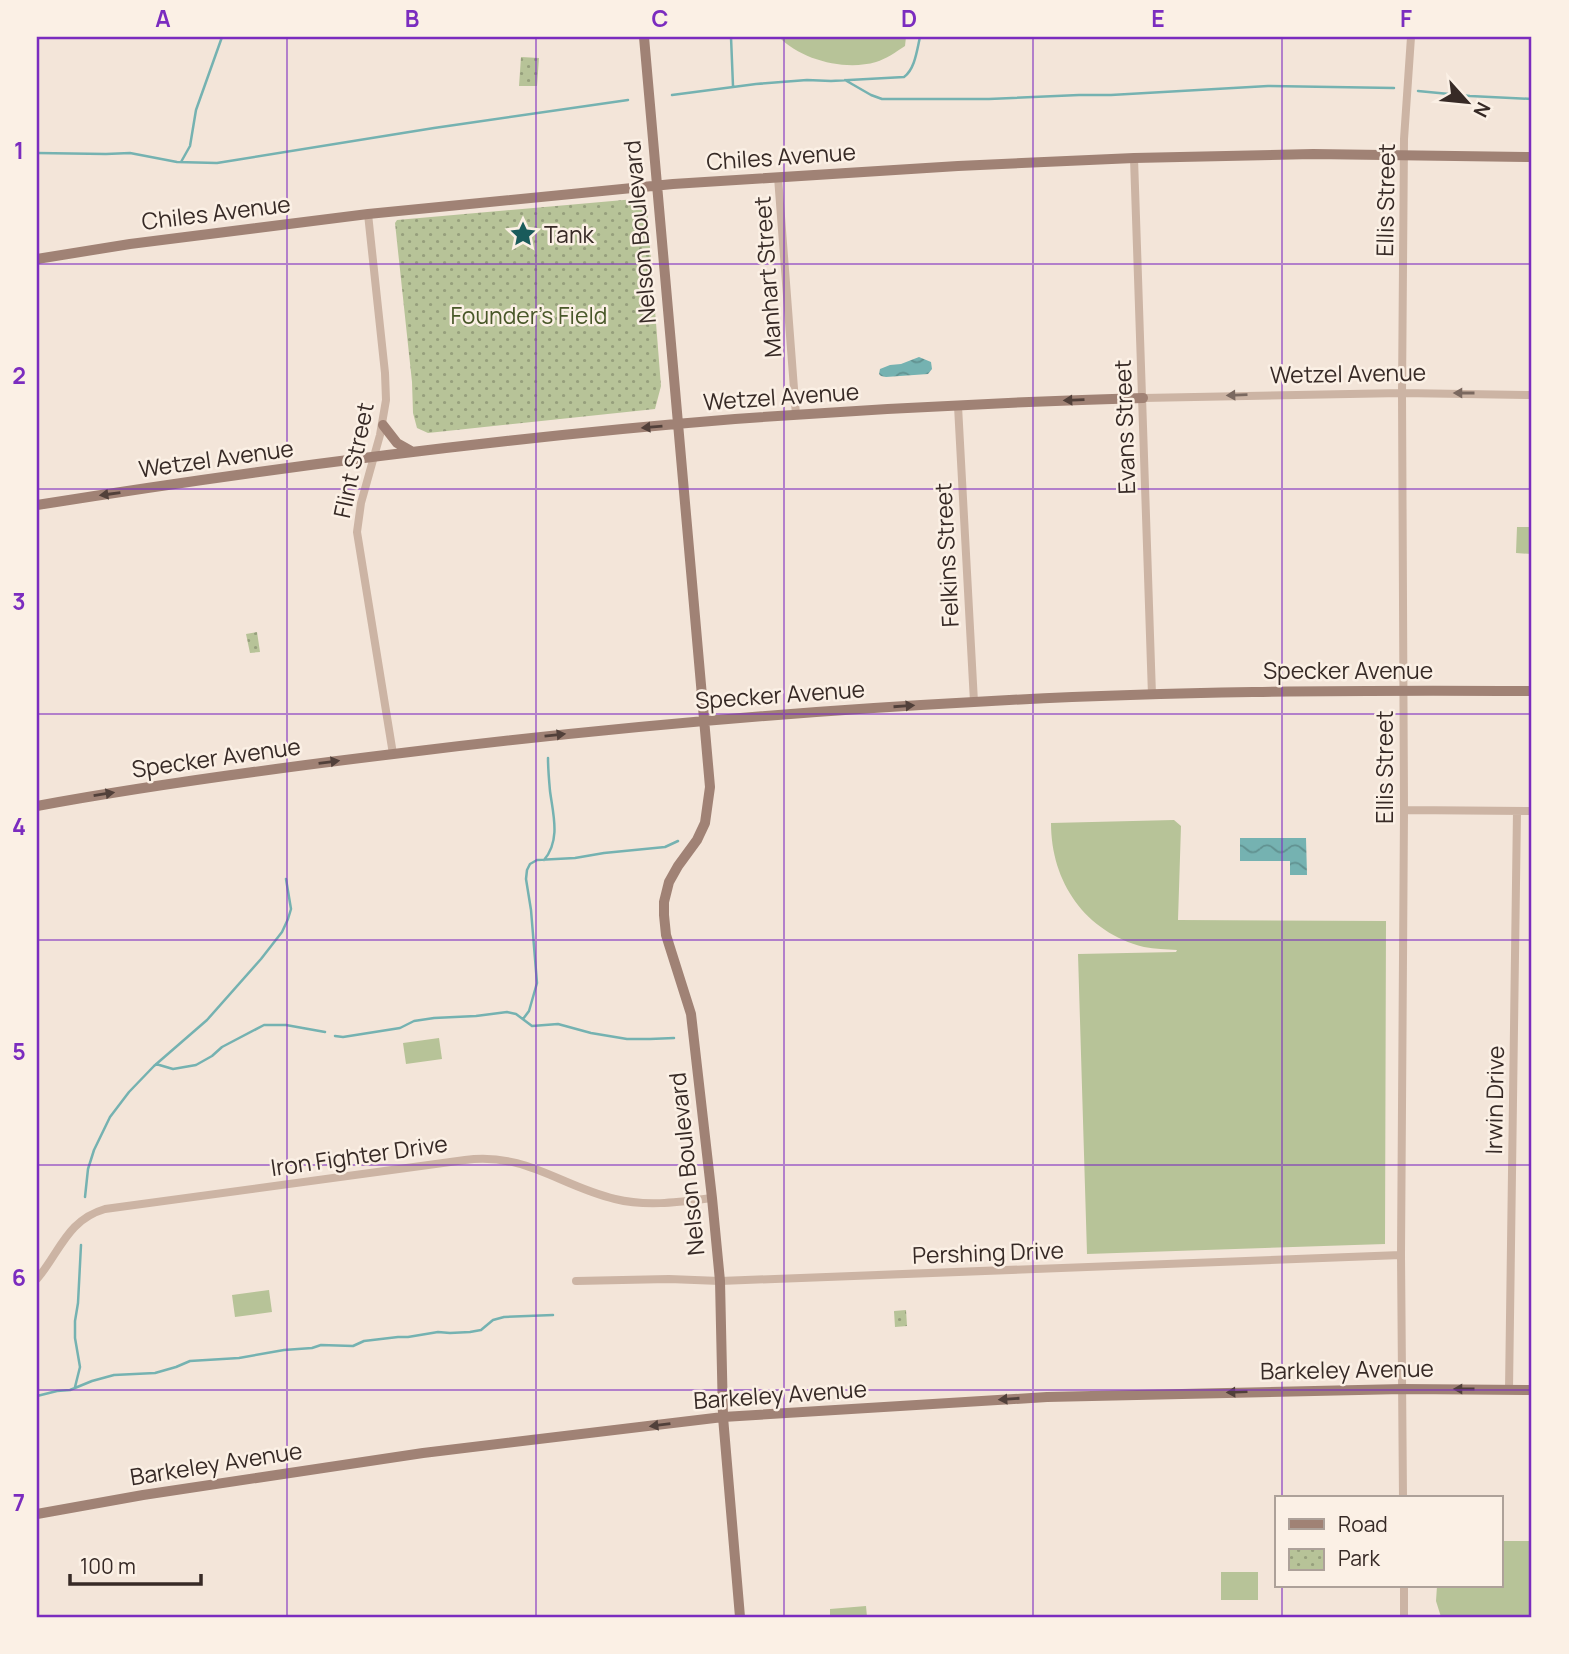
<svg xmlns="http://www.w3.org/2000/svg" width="1569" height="1654" font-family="Manrope,sans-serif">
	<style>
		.grass { fill: #b7c398 }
		.park { fill: url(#park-dots) }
		.water { fill: url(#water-waves) }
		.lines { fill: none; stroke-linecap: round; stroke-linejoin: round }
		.stream { stroke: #75b2b1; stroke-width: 2.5 }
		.street { stroke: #ccb4a4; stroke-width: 8 }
		.secondary { stroke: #a08275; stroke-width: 10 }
		.oneway { fill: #7a685f }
		.oneway2 { fill: #51403a }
		.grid { fill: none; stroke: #7b2cbf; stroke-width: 2; stroke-opacity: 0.55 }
		.labels { text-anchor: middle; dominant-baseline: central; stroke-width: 5; stroke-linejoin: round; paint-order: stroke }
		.street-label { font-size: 23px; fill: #372a26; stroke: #fbf0e5 }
		.poi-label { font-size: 23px; fill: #372a26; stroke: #fbf0e5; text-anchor: start }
		.park-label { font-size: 23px; fill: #485728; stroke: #fbf0e5 }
		.neatline { fill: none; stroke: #7b2cbf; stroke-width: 2.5 }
		.grid-label { font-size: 23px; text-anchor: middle; font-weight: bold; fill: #7b2cbf }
	</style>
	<defs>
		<pattern id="park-dots" width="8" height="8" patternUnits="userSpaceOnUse" patternTransform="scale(1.75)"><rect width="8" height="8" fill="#b7c398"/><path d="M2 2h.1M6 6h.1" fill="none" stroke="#969f7c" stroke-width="1.8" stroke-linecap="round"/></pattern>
		<pattern id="water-waves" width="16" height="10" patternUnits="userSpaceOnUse" patternTransform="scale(1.75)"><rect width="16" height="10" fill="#75b2b1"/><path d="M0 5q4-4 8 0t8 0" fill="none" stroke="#619190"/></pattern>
	</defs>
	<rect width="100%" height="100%" fill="#f3e5d9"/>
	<path class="grass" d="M779,37H906L905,46C896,52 886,59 876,62C845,71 801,60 779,37Z
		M1517,527H1532V554L1516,553Z
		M1174,820L1181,826L1178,920L1386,921L1385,1244L1087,1254L1078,954L1176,952L1177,950C1166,949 1155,949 1144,947C1085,932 1051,882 1051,823Z
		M439,1038L442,1059L406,1064L403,1043Z
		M269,1290L272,1312L235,1317L232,1295Z
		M1501,1541H1532V1617H1441L1436,1601L1437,1586H1501Z
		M1221,1572H1258V1600H1221Z
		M866,1606L867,1617H830V1609Z"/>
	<path class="park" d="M521,57L539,58L537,86H519Z
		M635,199L644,204L647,209L661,386L655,409L428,433L417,428L413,413L412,382L395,223L397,220Z
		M257,632L260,652L250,653L246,634Z
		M906,1310L907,1326L895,1327L894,1311Z"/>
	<path class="water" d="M919,357L931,362L932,369L928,374L886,377L881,376L879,374L880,369L890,365L901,364Z
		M1240,838H1306L1307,875H1290V861H1240Z"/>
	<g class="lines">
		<path class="stream" d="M731,37L733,86
			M845,80L871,95L882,99H989L1079,95H1111L1268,86L1394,88
			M1418,91L1470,96L1532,99
			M672,95L756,84L807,80L831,81L904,77C915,69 917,50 920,37
			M37,153L106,154L130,153L177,162L217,163L434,128L628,100
			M181,162L190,146L196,110L222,37
			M544,860C561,840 553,814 550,791C549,780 548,769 548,758
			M523,1019L529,1011L537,983L531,910L526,879L527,870L530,864L537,860L575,858L604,853L665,847L678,841
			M335,1036L343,1037L400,1028L414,1021L434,1018L476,1016L507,1012L516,1014L532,1026L558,1024L591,1033L627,1039H650L674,1038
			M156,1064L173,1069L196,1065L212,1056L222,1047L264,1025H286L325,1032
			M85,1197L88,1169L94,1150L110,1117L129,1092L154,1066L207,1020L261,959L282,932L288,919L291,909L286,879
			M75,1387L80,1367L75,1338V1321L78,1303L81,1245
			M37,1396L57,1391L70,1390L92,1381L114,1375L155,1373L176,1367L190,1361L239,1358L284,1350L312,1348L321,1345L353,1346L364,1341L398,1337H408L438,1332L450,1333L470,1332L481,1330L493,1320L504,1317L553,1315"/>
		<path class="street" d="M1134,158L1152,695
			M778,177L796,415
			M368,214L385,373L386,400L380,435L361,503L357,532L393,754
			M1143,398L1402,393L1532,395
			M958,406L974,702
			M1404,810L1532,811
			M37,1279C60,1252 67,1220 105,1209L465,1160C526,1152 560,1186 615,1199C647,1207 680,1202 712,1198
			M576,1281L669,1279L720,1281L1401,1255
			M1509,1390L1517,811
			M1403,1498L1401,1255L1404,810L1402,393L1404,139L1411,37
			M1404,1586V1617"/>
		<path class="secondary" d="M644,37L710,787L705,823L697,840L678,866L669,882L664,902V915L666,935L691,1014L712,1198L720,1281L723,1417L740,1617
			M37,259L130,244L368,214L673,184L958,166L1134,158L1313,154L1532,157
			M383,425L397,443L413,452
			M37,505C269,468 501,438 735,419C871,409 1007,402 1143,398
			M37,806C161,783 285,767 410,752C598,729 786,712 974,702C1160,691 1346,690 1532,691
			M37,1514L143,1495L423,1453L723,1417L1047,1397L1403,1389L1532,1390"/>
	</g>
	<defs><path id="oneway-solid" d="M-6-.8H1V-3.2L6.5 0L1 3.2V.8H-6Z" transform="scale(1.75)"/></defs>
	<g class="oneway">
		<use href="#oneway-solid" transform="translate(1464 393) rotate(-180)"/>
		<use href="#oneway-solid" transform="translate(1237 395) rotate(178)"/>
	</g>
	<g class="oneway2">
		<use href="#oneway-solid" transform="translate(1074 400) rotate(178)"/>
		<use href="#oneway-solid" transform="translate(652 427) rotate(175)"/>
		<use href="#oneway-solid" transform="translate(110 494) rotate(172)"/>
		<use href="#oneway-solid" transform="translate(904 706) rotate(-4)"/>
		<use href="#oneway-solid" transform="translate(555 735) rotate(-6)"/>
		<use href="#oneway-solid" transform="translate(329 762) rotate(-7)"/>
		<use href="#oneway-solid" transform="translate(104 794) rotate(-9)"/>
		<use href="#oneway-solid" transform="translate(1464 1389) rotate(-180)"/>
		<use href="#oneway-solid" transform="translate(1237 1392) rotate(178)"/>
		<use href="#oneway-solid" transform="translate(1009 1399) rotate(176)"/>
		<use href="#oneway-solid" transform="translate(660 1425) rotate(173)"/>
	</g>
	<path class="grid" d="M287,37V1617M536,37V1617M784,37V1617M1033,37V1617M1282,37V1498M37,264H1532M37,489H1532M37,714H1532M37,940H1532M37,1165H1532M37,1390H1532M1282,1586V1617"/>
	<defs>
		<g id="sight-bare" transform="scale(2.1)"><path d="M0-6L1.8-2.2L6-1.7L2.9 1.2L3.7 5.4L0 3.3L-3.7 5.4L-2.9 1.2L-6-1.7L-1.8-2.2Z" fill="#195b5b" stroke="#fbf0e5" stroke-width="2.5" paint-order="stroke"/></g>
	</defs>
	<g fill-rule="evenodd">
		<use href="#sight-bare" x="523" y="234"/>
	</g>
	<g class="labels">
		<g class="street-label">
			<text transform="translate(781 156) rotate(-4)">Chiles Avenue</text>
			<text transform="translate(1385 200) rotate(-89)">Ellis Street</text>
			<text transform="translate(216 212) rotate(-7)">Chiles Avenue</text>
			<text transform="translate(639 232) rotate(-95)">Nelson Boulevard</text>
			<text transform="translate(767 277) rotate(-94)">Manhart Street</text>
			<text transform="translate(1348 373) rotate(-1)">Wetzel Avenue</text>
			<text transform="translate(781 396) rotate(-4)">Wetzel Avenue</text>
			<text transform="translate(1124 427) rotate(-92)">Evans Street</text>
			<text transform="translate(216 458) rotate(-8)">Wetzel Avenue</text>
			<text transform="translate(353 460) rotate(-78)">Flint Street</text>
			<text transform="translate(946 555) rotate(-93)">Felkins Street</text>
			<text x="1348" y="670">Specker Avenue</text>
			<text transform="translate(780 694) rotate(-4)">Specker Avenue</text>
			<text transform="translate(216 757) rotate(-8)">Specker Avenue</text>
			<text transform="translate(1384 767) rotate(-90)">Ellis Street</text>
			<text transform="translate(1494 1100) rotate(-89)">Irwin Drive</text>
			<text transform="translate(359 1155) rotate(-8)">Iron Fighter Drive</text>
			<text transform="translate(686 1164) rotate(-96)">Nelson Boulevard</text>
			<text transform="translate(988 1252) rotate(-2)">Pershing Drive</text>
			<text transform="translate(1347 1369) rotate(-1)">Barkeley Avenue</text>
			<text transform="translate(780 1394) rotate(-4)">Barkeley Avenue</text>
			<text transform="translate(216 1463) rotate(-9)">Barkeley Avenue</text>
		</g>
		<g class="poi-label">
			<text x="544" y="234">Tank</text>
		</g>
		<g class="park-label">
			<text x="529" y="315">Founder's Field</text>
		</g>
	</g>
	<rect width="1569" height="1654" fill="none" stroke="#fbf0e5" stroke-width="77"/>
	<rect x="1275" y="1496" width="228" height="91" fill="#fbf0e5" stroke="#ada199" stroke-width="2"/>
	<rect x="1289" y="1519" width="35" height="10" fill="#a08275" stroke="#ada199" stroke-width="2"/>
	<text x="1338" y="1532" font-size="21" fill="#372a26">Road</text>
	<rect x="1289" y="1549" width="35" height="21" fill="url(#park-dots)" stroke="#ada199" stroke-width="2"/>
	<text x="1338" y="1566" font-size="21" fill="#372a26">Park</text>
	<g transform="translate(1467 102) rotate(117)" stroke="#fbf0e5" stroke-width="5" paint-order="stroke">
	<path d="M0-5L12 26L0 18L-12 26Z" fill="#372a26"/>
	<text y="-10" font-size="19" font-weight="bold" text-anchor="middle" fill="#372a26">N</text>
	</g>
	<path d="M70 1574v10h131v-10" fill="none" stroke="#372a26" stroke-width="3.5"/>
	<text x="80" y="1574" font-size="21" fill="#372a26" stroke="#fbf0e5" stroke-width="5" paint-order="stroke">100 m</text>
	<rect x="38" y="38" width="1492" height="1578" class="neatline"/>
	<g class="grid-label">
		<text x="163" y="27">A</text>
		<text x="412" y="27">B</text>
		<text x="660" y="27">C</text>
		<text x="909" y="27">D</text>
		<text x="1158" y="27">E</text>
		<text x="1406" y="27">F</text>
		<text x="19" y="159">1</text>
		<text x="19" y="384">2</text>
		<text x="19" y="610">3</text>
		<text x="19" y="835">4</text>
		<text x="19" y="1060">5</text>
		<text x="19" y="1286">6</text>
		<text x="19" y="1511">7</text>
	</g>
</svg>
